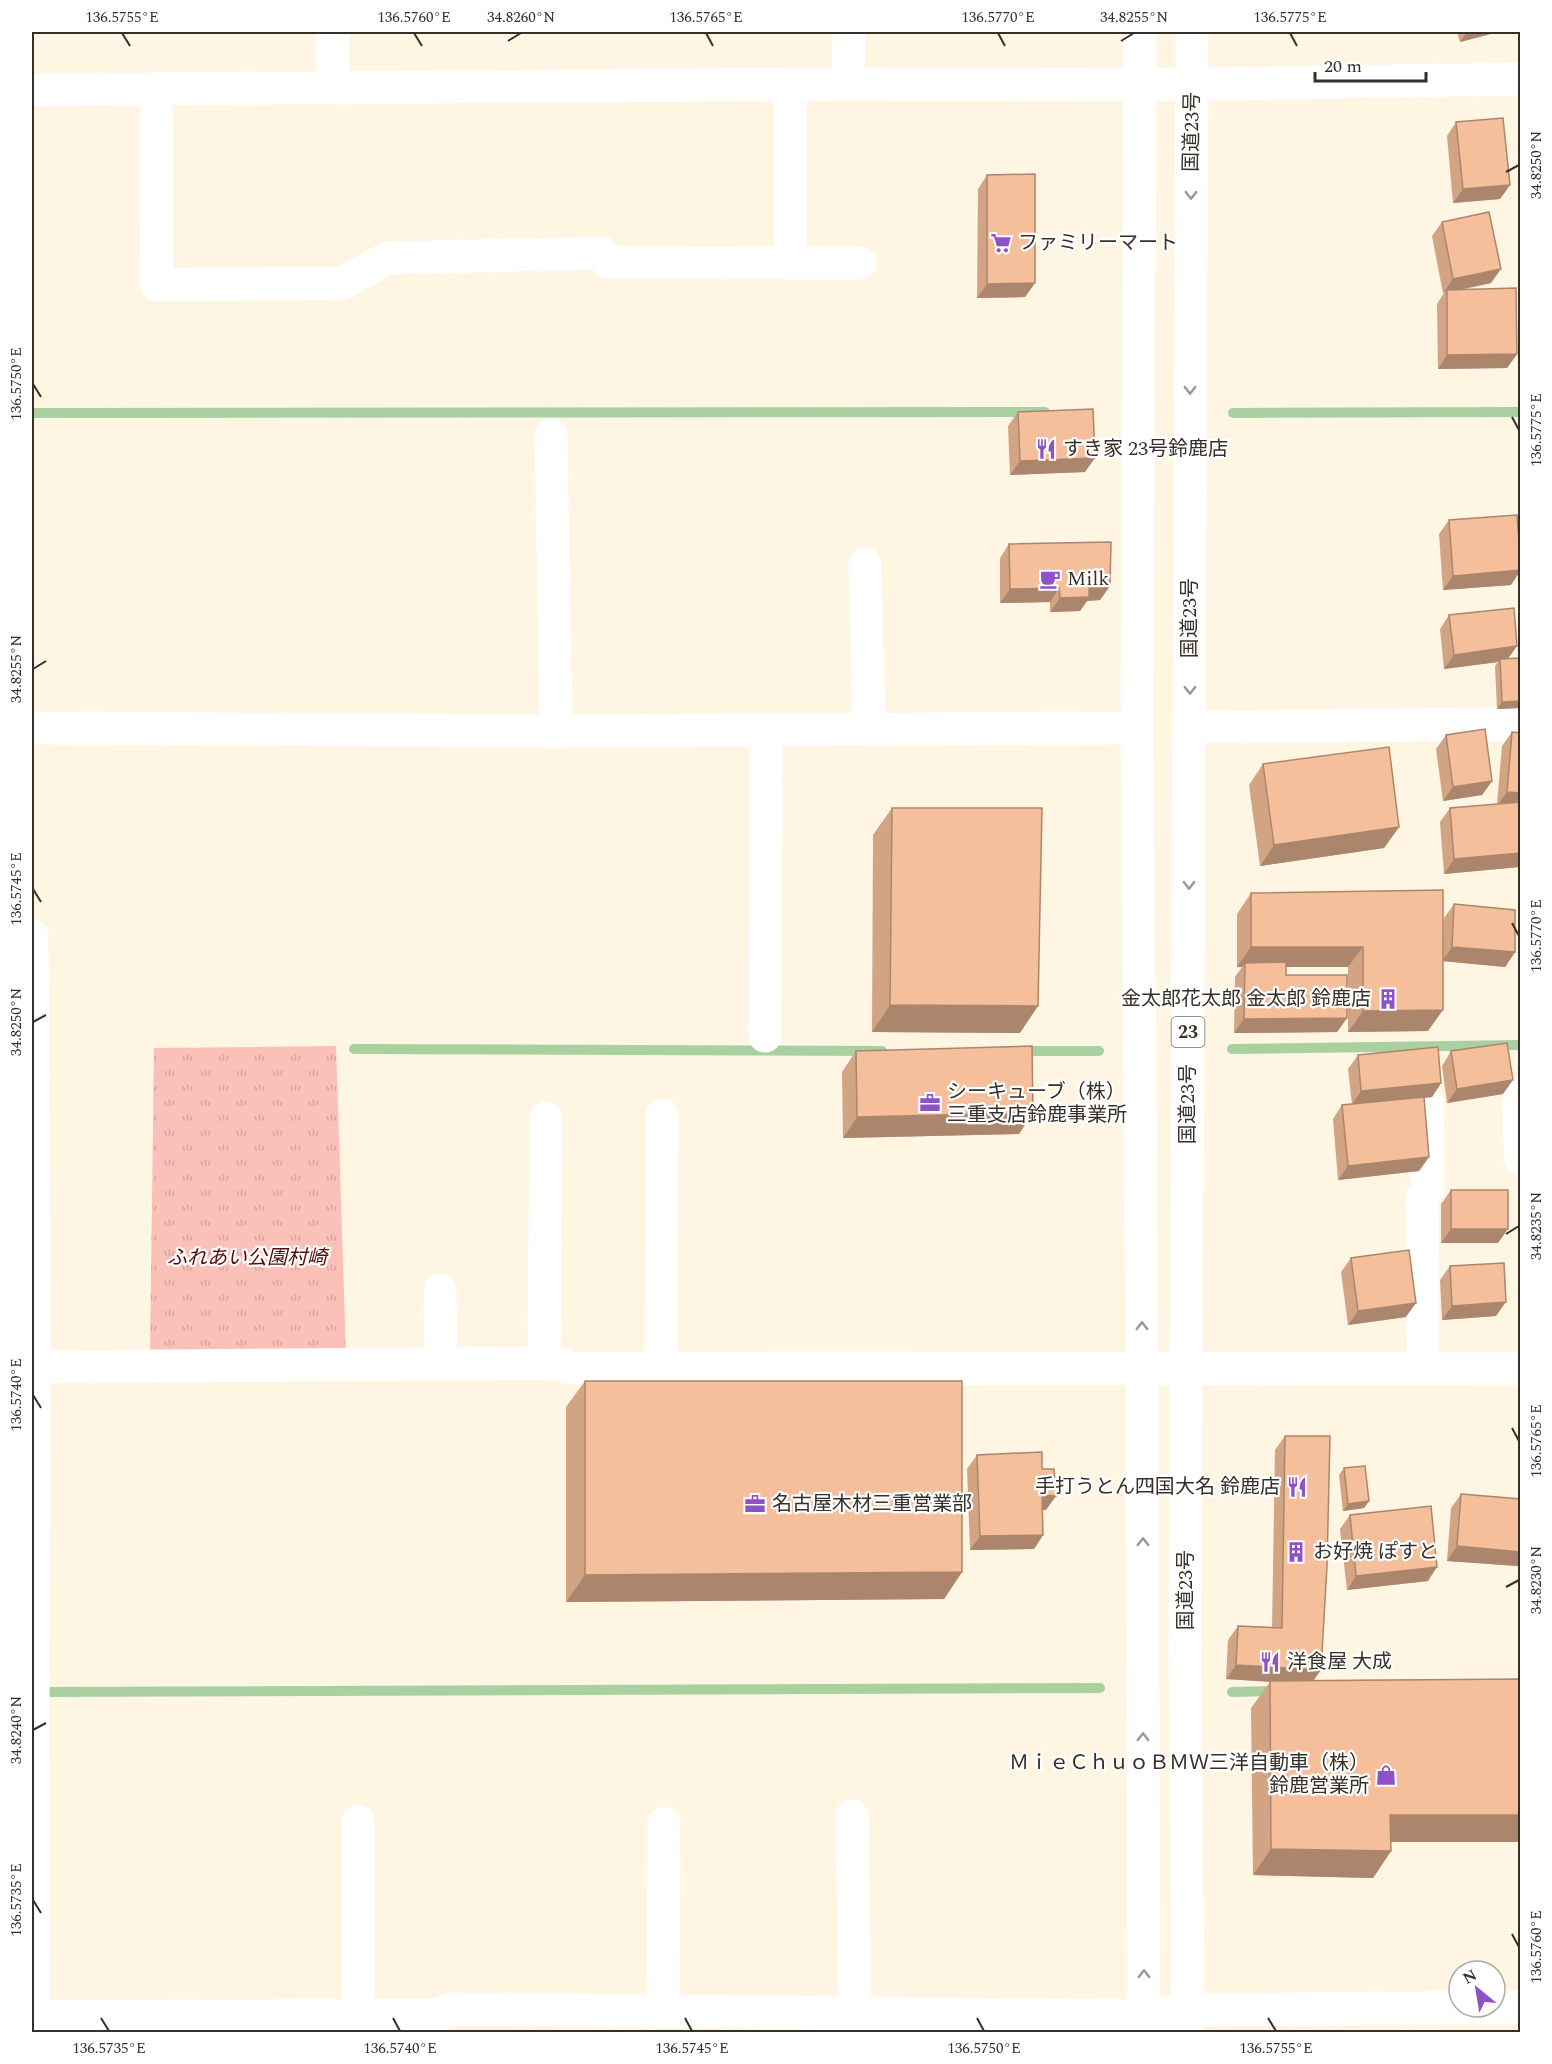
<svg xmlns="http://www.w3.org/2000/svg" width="1552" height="2064" font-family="Spectral,'Noto Sans JP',serif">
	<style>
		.park { fill: url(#park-tufts) }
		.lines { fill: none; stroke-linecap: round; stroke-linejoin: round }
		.stream { stroke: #a8d0a0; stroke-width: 10 }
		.minor { stroke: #fff; stroke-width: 33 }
		.highway { stroke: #fff; stroke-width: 33 }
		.wall { fill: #d2a484 }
		.shaded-wall { fill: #ab866c }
		.building { fill: #f4bf9a; stroke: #ab866c; stroke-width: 1.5 }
		.oneway { stroke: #9a9894 }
		.ticks { fill: none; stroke: #353028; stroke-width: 2 }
		.labels { text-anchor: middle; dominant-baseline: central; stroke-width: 4.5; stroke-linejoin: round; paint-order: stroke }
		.shield { fill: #fff; stroke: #726e68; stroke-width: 1.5 }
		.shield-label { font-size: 18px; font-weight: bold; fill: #353028 }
		.street-label { font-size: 20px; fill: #353028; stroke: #fff }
		.poi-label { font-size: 20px; fill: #353028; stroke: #fff; text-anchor: start }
		.park-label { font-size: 20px; font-style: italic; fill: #560907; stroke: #fff }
		.neatline { fill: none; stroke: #353028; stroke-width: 2 }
		.ticks-label { font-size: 15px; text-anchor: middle; fill: #353028 }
	</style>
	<defs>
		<pattern id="park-tufts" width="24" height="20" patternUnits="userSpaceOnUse" patternTransform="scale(1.5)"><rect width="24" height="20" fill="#fbc0b7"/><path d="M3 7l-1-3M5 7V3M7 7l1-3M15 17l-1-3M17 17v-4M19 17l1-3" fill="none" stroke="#d8a59d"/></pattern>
	</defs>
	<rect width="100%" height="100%" fill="#fef5e3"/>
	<path class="park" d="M336,1046L346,1356L150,1354L154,1048Z"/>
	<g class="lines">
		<path class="stream" d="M32,413L1045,412
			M1233,413L1520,412
			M354,1049L882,1051
			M1232,1049L1520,1045
			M1018,1051H1099
			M38,1692L1100,1688
			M1232,1692L1277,1691"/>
		<path class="minor" d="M848,84L849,32
			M156,88L157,285L343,283L388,258L602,253L608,262L790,263V85
			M333,88V32
			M32,90L848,84L1141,85L1520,79
			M790,263H860
			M551,435L556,731
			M865,564L869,729
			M1190,727L1520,724
			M32,728L556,731L1137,728
			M32,936L35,1367L33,1677L34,2032
			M765,1036L766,730
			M1519,1093L1520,1159
			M440,1290L441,1364
			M544,1363L546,1118
			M32,1367L544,1363L560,1364L569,1368L1520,1369
			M661,1368L662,1116
			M1423,1369L1422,1199L1428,1190L1427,1104
			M852,1816L855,2012
			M358,1821V2014
			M663,2010L664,1824
			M32,2017L438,2015L451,2009L1144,2016L1188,2010L1520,2007"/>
		<path class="highway" d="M1140,32L1137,728L1142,1368L1144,2032
			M1188,2032L1185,1648L1192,32"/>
	</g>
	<path class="wall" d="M1457,32H1498L1460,42Z
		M1456,122L1510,185L1500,199L1453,203L1447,136Z
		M987,175L1035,283L1025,297L977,298L978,189Z
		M1442,222L1491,283L1461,290L1517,354L1507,368L1438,369L1437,304L1444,293H1443L1432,236Z
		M1018,412L1085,472L1010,475L1008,426Z
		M1449,520L1511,585L1443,590L1439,534Z
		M1009,544L1110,586L1100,600L1087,601L1080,611L1050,612V602L1000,603V558Z
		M1449,615L1508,659L1521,708L1497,709L1495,666L1498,662L1444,669L1440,629Z
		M1512,732L1521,733V864L1519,867L1444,874L1440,822L1450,808L1497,804L1502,746Z
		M1446,735L1492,781L1482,795L1443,801L1436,749Z
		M1263,764L1399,827L1384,848L1260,866L1249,785Z
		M892,808L1020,1033L872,1032L873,835Z
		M1251,893L1443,944L1444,918L1454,904L1515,952L1505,967L1443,961L1428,1031L1348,1032V967H1286V975L1347,1018L1337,1032L1234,1033L1235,977L1242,967H1237V914Z
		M856,1051L1019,1134L843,1138L842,1072Z
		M1451,1051L1503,1094L1447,1103L1442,1066Z
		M1358,1055L1441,1083L1432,1097L1424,1098L1429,1157L1419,1171L1338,1180L1333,1119L1342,1105L1352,1104L1348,1069Z
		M1451,1190L1498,1243H1441V1204Z
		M1351,1258L1406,1317L1348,1325L1341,1272Z
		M1450,1266L1496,1316L1442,1320L1440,1280Z
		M585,1381L962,1572L944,1599L566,1602V1407Z
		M1285,1436L1313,1680L1521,1679V1842H1391V1851L1373,1878L1253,1875L1251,1708L1270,1682L1226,1679L1228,1640L1238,1626L1272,1627L1275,1450Z
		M977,1455L1046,1510H1042L1043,1535L1034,1549L970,1550L967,1469Z
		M1344,1468L1369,1501L1364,1508L1343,1511L1339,1475Z
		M1461,1494L1521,1499V1563L1518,1566L1447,1561L1451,1508Z
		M1350,1515L1428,1581L1347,1590L1340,1529Z"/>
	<path class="shaded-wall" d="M1467,32H1498L1460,42Z
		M1510,185L1500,199L1453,203L1463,189Z
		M1501,269L1491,283L1447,292V290L1443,293L1453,279Z
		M1035,283L1025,297L977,298L987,284Z
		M1517,354L1507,368L1438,369L1447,355Z
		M1095,458L1085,472L1010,475L1020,461Z
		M1521,570L1511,585L1443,590L1453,576Z
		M1110,586L1100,600L1087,601L1080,611L1050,612L1060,598L1089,587Z
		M1059,588L1050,602L1000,603L1010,589Z
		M1517,646L1507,660L1500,659L1498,662L1444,669L1454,655Z
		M1521,701V708L1497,709L1502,702Z
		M1492,781L1482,795L1443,801L1453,787Z
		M1507,792L1521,793V808L1497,806Z
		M1399,827L1384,848L1260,866L1274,845Z
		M1521,853V864L1519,867L1444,874L1454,859Z
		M1251,947H1363L1348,967H1245V963L1242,967H1237Z
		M1452,947L1515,952L1505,967L1442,961Z
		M890,1005L1038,1006L1020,1033L872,1032Z
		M1443,1010L1428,1031L1348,1032L1363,1011Z
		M1347,1018L1337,1032L1234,1033L1244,1019Z
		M1513,1080L1503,1094L1447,1103L1457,1089Z
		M1441,1083L1432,1097L1352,1105L1361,1091Z
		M1033,1113L1019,1134L843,1138L857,1117Z
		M1429,1157L1419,1171L1338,1180L1348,1166Z
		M1451,1229H1508L1498,1243H1441Z
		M1506,1302L1496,1316L1442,1320L1452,1306Z
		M1416,1303L1406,1317L1348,1325L1358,1311Z
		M1042,1495L1056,1496L1046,1510L1032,1509Z
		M1369,1501L1364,1508L1343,1511L1348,1504Z
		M1043,1535L1034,1549L970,1550L980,1536Z
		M1457,1546L1521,1552V1563L1518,1566L1447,1561Z
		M1437,1567L1428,1581L1347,1590L1356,1576Z
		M962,1572L944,1599L566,1602L585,1575Z
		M1236,1665L1321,1670L1311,1684L1226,1679Z
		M1390,1815H1521V1842H1371Z
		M1271,1849L1391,1851L1373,1878L1253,1875Z"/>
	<path class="building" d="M1503,118L1510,185L1463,189L1456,122Z
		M1035,174V283L987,284V175Z
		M1489,212L1501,269L1453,279L1442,222Z
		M1516,288L1517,354L1447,355V290Z
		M1093,409L1095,458L1020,461L1018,412Z
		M1517,515L1521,570L1453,576L1449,520Z
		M1111,542L1110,586L1089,587V597L1060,598L1059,588L1010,589L1009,544Z
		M1514,608L1517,646L1454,655L1449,615Z
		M1521,658V701L1502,702L1500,659Z
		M1485,729L1492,781L1453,787L1446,735Z
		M1512,732L1521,733V793L1507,792Z
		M1389,747L1399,827L1274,845L1263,764Z
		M1521,802V853L1454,859L1450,808Z
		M892,808H1042L1038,1006L890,1005Z
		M1443,890V1010L1363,1011V947H1251V893Z
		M1454,904L1515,910V952L1452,947Z
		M1286,962V975H1347V1018L1244,1019L1245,963Z
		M1507,1043L1513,1080L1457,1089L1451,1051Z
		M1032,1046L1033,1113L857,1117L856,1051Z
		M1438,1047L1441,1083L1361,1091L1358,1055Z
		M1424,1097L1429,1157L1348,1166L1342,1105Z
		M1451,1190H1508V1229H1451Z
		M1409,1250L1416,1303L1358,1311L1351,1258Z
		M1504,1263L1506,1302L1452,1306L1450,1266Z
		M585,1381H962V1572L585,1575Z
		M1285,1436H1330L1327,1566L1321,1670L1236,1665L1238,1626L1282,1628Z
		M1042,1452V1469H1054L1056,1496L1042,1495L1043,1535L980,1536L977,1455Z
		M1365,1466L1369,1501L1348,1504L1344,1468Z
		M1461,1494L1521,1499V1552L1457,1546Z
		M1431,1506L1437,1567L1356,1576L1350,1515Z
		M1521,1679V1815H1390L1391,1851L1271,1849L1270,1681Z"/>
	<defs><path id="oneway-chevron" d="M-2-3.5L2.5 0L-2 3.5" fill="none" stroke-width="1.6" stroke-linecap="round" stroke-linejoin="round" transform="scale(1.5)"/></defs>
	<g class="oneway">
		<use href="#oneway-chevron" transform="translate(1191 195) rotate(90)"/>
		<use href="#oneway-chevron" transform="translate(1190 390) rotate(90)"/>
		<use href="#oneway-chevron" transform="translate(1190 690) rotate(90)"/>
		<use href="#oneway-chevron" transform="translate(1189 885) rotate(90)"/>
		<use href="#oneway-chevron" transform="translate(1142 1326) rotate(-90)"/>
		<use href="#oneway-chevron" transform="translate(1143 1542) rotate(-90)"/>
		<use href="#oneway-chevron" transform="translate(1143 1737) rotate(-90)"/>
		<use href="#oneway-chevron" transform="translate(1144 1974) rotate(-90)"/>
	</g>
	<path class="ticks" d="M122,33L130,46M414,33L422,46M706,33L713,46M998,33L1005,46M1290,33L1297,46M508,41L521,33M1121,41L1134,33M1506,172L1519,165M33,384L41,397M1512,417L1519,430M33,669L46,661M33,889L41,902M1512,923L1519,936M33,1022L46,1015M1506,1234L1519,1226M33,1395L41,1408M1512,1428L1519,1441M1506,1587L1519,1580M33,1730L46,1723M33,1900L41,1913M1512,1934L1519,1947M101,2018L109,2031M393,2018L400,2031M685,2018L692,2031M977,2018L984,2031M1268,2018L1276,2031"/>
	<defs>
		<g id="supermarket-bare" transform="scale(1.62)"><path d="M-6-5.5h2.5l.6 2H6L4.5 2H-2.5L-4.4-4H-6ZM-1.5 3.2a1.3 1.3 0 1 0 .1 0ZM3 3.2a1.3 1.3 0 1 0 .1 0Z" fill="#8e51c8" stroke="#fff" stroke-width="2.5" paint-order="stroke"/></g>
		<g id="restaurant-bare" transform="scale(1.62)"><path d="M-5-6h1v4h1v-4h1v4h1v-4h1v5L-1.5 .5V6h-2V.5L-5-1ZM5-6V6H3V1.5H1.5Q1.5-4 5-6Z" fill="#8e51c8" stroke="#fff" stroke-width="2.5" paint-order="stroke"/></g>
		<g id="cafe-bare" transform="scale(1.62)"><path d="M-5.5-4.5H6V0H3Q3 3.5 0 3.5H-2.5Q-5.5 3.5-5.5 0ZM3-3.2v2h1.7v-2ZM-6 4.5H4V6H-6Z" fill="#8e51c8" stroke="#fff" stroke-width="2.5" paint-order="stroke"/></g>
		<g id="building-bare" transform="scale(1.62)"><path d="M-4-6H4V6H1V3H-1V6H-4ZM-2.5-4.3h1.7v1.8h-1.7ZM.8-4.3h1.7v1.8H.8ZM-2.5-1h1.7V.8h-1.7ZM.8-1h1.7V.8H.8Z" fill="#8e51c8" stroke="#fff" stroke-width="2.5" paint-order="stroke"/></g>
		<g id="office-bare" transform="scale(1.62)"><path d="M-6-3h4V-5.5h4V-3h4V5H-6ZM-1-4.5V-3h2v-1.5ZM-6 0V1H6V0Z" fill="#8e51c8" stroke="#fff" stroke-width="2.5" paint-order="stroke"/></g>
		<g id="shop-bare" transform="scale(1.62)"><path d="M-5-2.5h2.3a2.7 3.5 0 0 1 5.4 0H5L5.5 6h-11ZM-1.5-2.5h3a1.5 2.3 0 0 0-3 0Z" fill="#8e51c8" stroke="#fff" stroke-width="2.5" paint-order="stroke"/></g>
	</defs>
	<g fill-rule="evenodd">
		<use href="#supermarket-bare" x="1001" y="243"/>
		<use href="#restaurant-bare" x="1046" y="449"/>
		<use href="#cafe-bare" x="1050" y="579"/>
		<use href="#building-bare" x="1388" y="999"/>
		<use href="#office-bare" x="930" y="1103"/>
		<use href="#restaurant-bare" x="1297" y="1487"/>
		<use href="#office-bare" x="755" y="1504"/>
		<use href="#building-bare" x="1296" y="1552"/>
		<use href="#restaurant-bare" x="1270" y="1662"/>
		<use href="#shop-bare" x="1386" y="1775"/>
	</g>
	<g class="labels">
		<rect class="shield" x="1171.5" y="1017" width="33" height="30" rx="4.5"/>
		<g class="shield-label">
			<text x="1188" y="1032">23</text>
		</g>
		<g class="street-label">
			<text transform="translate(1192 132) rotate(-89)">国道23号</text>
			<text transform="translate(1190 618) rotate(-90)">国道23号</text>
			<text transform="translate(1188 1104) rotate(-90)">国道23号</text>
			<text transform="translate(1186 1590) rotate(-90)">国道23号</text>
		</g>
		<g class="poi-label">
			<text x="1018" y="243">ファミリーマート</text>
			<text x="1063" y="449">すき家 23号鈴鹿店</text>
			<text x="1067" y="579">Milk</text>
			<text x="1371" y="999" text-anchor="end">金太郎花太郎 金太郎 鈴鹿店</text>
			<text x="947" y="1092">シーキューブ（株）<tspan x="947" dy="23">三重支店鈴鹿事業所</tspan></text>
			<text x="1280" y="1487" text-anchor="end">手打うとん四国大名 鈴鹿店</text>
			<text x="772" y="1504">名古屋木材三重営業部</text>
			<text x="1313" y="1552">お好焼 ぽすと</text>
			<text x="1287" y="1662">洋食屋 大成</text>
			<text x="1369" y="1763" text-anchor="end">ＭｉｅＣｈｕｏＢＭＷ三洋自動車（株）<tspan x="1369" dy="23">鈴鹿営業所</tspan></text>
		</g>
		<g class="park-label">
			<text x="247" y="1258">ふれあい公園村崎</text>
		</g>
	</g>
	<rect width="1552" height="2064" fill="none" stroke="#ffffff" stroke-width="66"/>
	<g transform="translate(1477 1989) rotate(330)"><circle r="28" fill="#ffffff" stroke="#aeaca9" stroke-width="1.5"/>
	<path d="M0-4.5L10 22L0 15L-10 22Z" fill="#8e51c8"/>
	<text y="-9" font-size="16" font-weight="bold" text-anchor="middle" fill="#353028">N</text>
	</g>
	<path d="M1315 72v9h111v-9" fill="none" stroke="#353028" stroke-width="3"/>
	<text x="1324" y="72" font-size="18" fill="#353028" stroke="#ffffff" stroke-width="4.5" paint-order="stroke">20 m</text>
	<rect x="33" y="33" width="1486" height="1998" class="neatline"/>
	<g class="ticks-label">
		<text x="122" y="22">136.5755°E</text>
		<text x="414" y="22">136.5760°E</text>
		<text x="521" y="22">34.8260°N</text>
		<text x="706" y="22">136.5765°E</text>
		<text x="998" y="22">136.5770°E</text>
		<text x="1134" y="22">34.8255°N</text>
		<text x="1290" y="22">136.5775°E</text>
		<text transform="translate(1536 165) rotate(-90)" y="5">34.8250°N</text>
		<text transform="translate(16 384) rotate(-90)" y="5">136.5750°E</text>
		<text transform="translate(1536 430) rotate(-90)" y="5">136.5775°E</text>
		<text transform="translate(16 669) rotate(-90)" y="5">34.8255°N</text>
		<text transform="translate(16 889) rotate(-90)" y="5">136.5745°E</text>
		<text transform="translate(1536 936) rotate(-90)" y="5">136.5770°E</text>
		<text transform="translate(16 1022) rotate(-90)" y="5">34.8250°N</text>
		<text transform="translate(1536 1226) rotate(-90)" y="5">34.8235°N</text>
		<text transform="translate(16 1395) rotate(-90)" y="5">136.5740°E</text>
		<text transform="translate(1536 1441) rotate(-90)" y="5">136.5765°E</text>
		<text transform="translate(1536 1580) rotate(-90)" y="5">34.8230°N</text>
		<text transform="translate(16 1730) rotate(-90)" y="5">34.8240°N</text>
		<text transform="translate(16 1900) rotate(-90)" y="5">136.5735°E</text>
		<text transform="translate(1536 1947) rotate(-90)" y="5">136.5760°E</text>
		<text x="109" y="2053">136.5735°E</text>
		<text x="400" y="2053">136.5740°E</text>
		<text x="692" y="2053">136.5745°E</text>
		<text x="984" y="2053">136.5750°E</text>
		<text x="1276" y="2053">136.5755°E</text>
	</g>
</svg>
